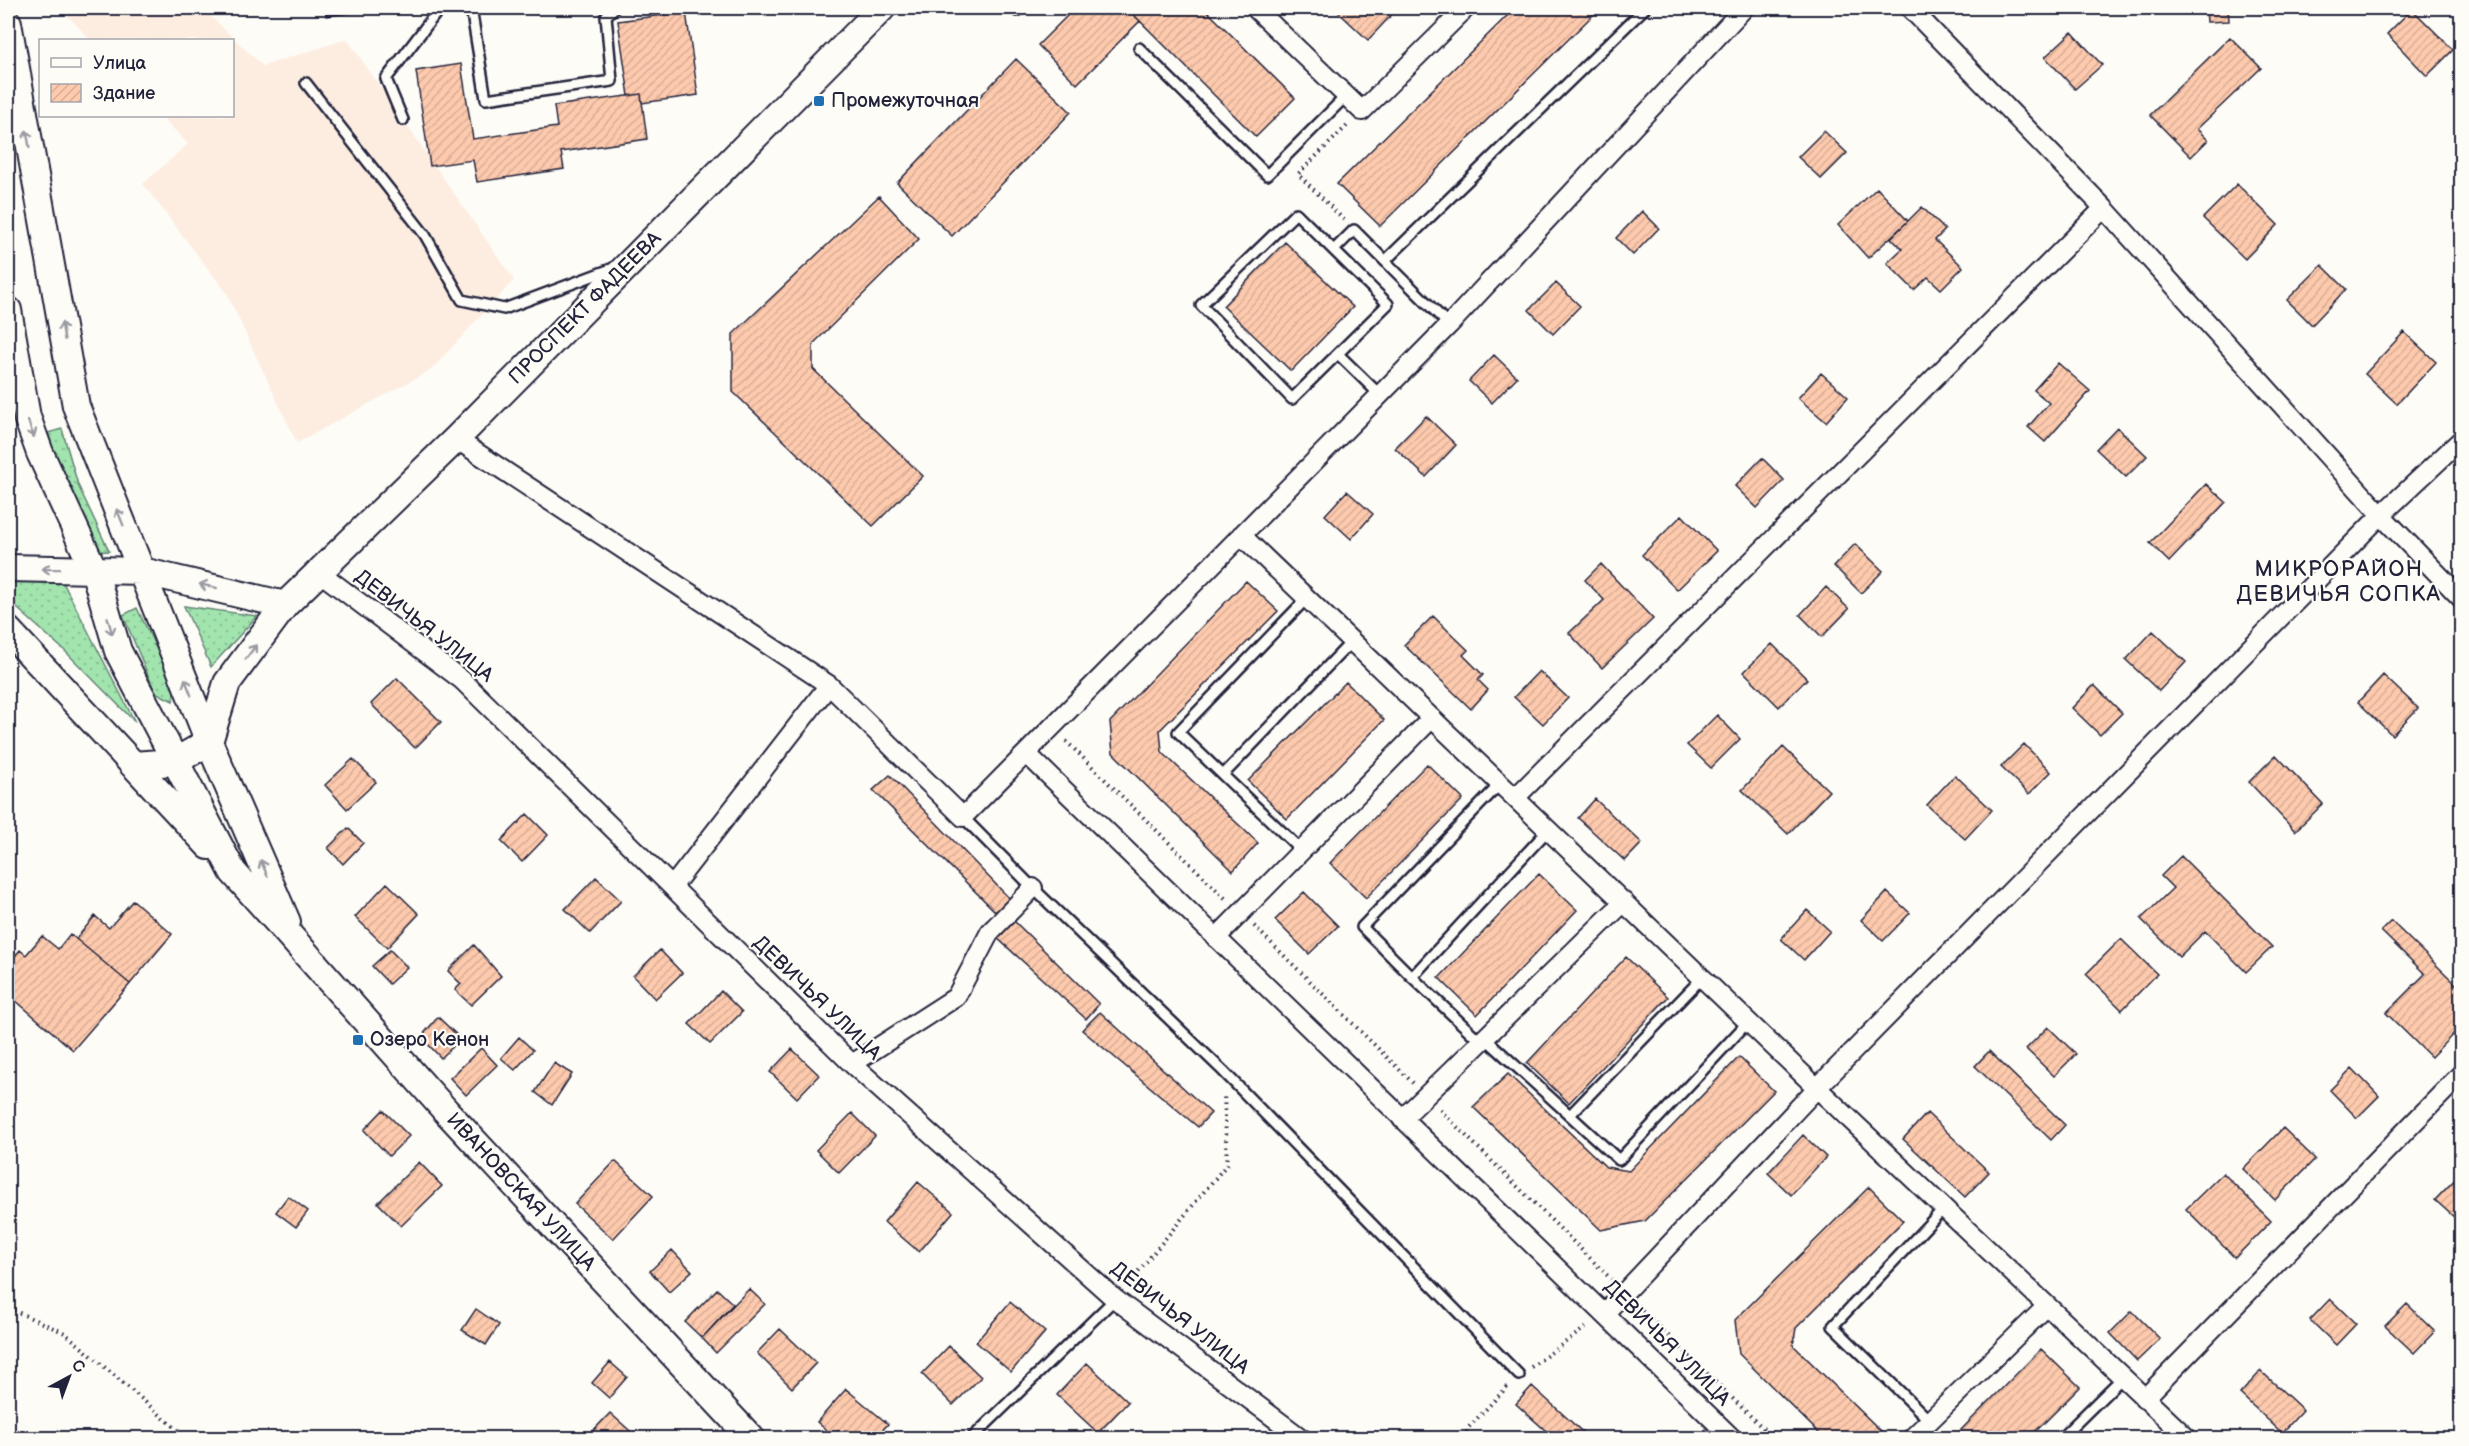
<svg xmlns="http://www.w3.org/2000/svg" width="2469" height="1446" font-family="'Balsamiq Sans',sans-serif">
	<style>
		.built { fill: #fdede1 }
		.grass { fill: url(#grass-dots); stroke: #628374; stroke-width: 1.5 }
		.building { fill: url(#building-hatch); stroke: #22223b; stroke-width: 1.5 }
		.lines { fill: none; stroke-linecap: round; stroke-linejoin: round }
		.lane-casing { stroke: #22223b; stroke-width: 14 }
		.street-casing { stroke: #22223b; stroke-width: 22 }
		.secondary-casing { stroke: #22223b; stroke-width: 30 }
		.path { stroke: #22223b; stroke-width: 4; stroke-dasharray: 1.5 4.5; stroke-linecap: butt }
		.lane { stroke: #fdfcf7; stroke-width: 9 }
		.street { stroke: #fdfcf7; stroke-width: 18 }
		.secondary { stroke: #fdfcf7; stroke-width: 26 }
		.oneway { stroke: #9a9aa2 }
		.poi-dot { fill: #1f6fb2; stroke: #fdfcf7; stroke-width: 2 }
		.labels { text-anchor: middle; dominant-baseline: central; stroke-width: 4.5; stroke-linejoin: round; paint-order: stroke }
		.poi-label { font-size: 20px; fill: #22223b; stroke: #fdfcf7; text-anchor: start }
		.street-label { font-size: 20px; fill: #22223b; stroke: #fdfcf7 }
		.quarter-label { font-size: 22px; letter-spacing: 1.5px; fill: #22223b; stroke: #fdfcf7 }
	</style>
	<defs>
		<pattern id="grass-dots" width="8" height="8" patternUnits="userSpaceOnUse" patternTransform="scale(1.5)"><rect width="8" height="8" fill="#a2e4ae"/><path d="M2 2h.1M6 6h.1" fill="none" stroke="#8bc397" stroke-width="1.8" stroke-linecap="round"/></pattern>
		<pattern id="building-hatch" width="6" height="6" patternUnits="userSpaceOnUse" patternTransform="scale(1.5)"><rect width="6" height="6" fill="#fdcaad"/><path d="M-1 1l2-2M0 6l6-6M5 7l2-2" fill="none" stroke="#d9ad96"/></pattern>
	</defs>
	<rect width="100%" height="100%" fill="#fdfcf7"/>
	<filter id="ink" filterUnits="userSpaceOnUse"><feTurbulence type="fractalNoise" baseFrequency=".0167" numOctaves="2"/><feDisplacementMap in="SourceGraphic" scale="12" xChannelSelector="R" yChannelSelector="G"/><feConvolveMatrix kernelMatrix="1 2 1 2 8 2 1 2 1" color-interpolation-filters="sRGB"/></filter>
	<g filter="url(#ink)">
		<path class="built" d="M60,8H202L263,66L347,39L514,280L431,370L297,443L226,292L143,184L188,144L161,116H232V40H91Z"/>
		<path class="grass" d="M62,429L78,485L109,551L94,552L67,491L48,433Z
			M56,569L135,722L65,651L8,600V577Z
			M184,606L257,616L211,667Z
			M137,608L175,688L173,701L155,692L123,615Z"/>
		<path class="building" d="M325,8H391L326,16Z
			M1075,8H1126L1140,21L1077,84L1038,45Z
			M1129,8H1204L1295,98L1256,137L1128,9Z
			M1334,8H1398L1368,40Z
			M1515,8H1600L1380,226L1337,184Z
			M2206,8H2228L2229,21L2207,22Z
			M2412,9L2453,50L2427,76L2387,34Z
			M686,12L698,95L642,103L641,94L629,96L618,21Z
			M2072,32L2102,65L2075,89L2045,57Z
			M2230,37L2261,68L2197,129L2208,140L2191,157L2150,115Z
			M1016,59L1071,112L952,236L897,183Z
			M461,64L473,139L557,127L554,106L641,94L647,139L561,152L564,169L477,182L473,160L430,166L416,71Z
			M1824,131L1847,153L1821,179L1798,157Z
			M2237,184L2278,225L2245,259L2203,218Z
			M1877,188L1908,221L1868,258L1838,225Z
			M879,196L919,239L813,344V369L923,476L873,526L733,392V334Z
			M1922,207L1945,230L1935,240L1963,267L1941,289L1928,277L1914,290L1887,263L1902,249L1891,238Z
			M1642,211L1659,228L1633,255L1616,238Z
			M1285,242L1353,307L1291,371L1223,306Z
			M2322,265L2346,289L2312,325L2287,300Z
			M1556,283L1580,306L1553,334L1529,310Z
			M2404,332L2436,362L2397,404L2365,374Z
			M1494,355L1517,377L1492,403L1469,381Z
			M2058,363L2090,391L2045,442L2028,427L2049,403L2034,390Z
			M1821,373L1848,397L1826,422L1798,398Z
			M1426,416L1456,445L1426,477L1395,448Z
			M2117,427L2147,456L2126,477L2096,449Z
			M1762,458L1784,480L1757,508L1735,486Z
			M2206,484L2226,502L2169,562L2150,543Z
			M1347,491L1373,514L1351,539L1325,515Z
			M1682,515L1717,551L1677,590L1642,555Z
			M1855,544L1883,571L1861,593L1834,566Z
			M1601,564L1653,619L1602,668L1569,633L1604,600L1585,580Z
			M1246,581L1278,611L1160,730L1162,752L1258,843L1233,871L1113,753L1110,722Z
			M1826,587L1849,609L1822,637L1800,615Z
			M1433,616L1468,650L1463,655L1483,675L1478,680L1488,690L1471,709L1404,645Z
			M2153,631L2186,662L2159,691L2126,660Z
			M1772,644L1807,679L1779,707L1744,672Z
			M1539,671L1568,698L1543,724L1514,697Z
			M2383,675L2418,708L2392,735L2358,702Z
			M397,678L441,722L415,748L371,704Z
			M1346,682L1384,720L1287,819L1248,781Z
			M2094,685L2122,713L2100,735L2072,708Z
			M1717,715L1740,739L1711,768L1687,745Z
			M2024,744L2051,772L2029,794L2001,767Z
			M1783,747L1829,791L1788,834L1742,790Z
			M2276,755L2323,804L2295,831L2249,782Z
			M353,759L376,782L347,809L325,785Z
			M1427,764L1463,799L1366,898L1330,863Z
			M890,775L1009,898L998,914L873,790Z
			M1955,775L1992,810L1965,839L1927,805Z
			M1595,799L1642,843L1625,861L1578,818Z
			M527,814L548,835L522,862L501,841Z
			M348,828L363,843L343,864L328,848Z
			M2181,856L2272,947L2246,972L2205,931L2179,957L2141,919L2173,888L2161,876Z
			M1539,874L1577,910L1477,1015L1439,978Z
			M596,877L621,901L590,933L565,909Z
			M387,883L419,914L387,948L355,917Z
			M1304,892L1338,926L1309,954L1275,920Z
			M1887,892L1910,913L1883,941L1861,920Z
			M133,900L172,934L130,984L76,939L95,916L109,928Z
			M1807,910L1830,931L1804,960L1781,939Z
			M1013,920L1099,1004L1086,1019L995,936Z
			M2391,921L2462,990V1025L2431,1057L2386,1013L2425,974L2381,931Z
			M70,934L130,984L73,1050L8,994V964L20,950L26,955L42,936L58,949Z
			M2121,939L2157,974L2122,1010L2086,974Z
			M474,945L501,976L471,1005L455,990L461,984L448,971Z
			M390,950L407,967L389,984L372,966Z
			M660,950L682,973L655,999L633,976Z
			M1626,957L1668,997L1569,1103L1527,1063Z
			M721,991L742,1012L710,1044L689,1024Z
			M1100,1012L1211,1113L1198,1127L1082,1030Z
			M438,1017L461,1039L441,1058L421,1037Z
			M2048,1027L2076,1054L2054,1076L2026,1049Z
			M519,1037L533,1050L515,1070L501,1058Z
			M481,1048L497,1065L466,1095L450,1078Z
			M792,1049L819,1075L797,1098L770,1072Z
			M1989,1051L2065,1125L2051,1140L1975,1066Z
			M1739,1057L1774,1091L1645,1221L1601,1230L1473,1107L1508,1074L1606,1167L1629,1171Z
			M554,1063L572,1074L552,1105L535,1092Z
			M2352,1068L2379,1096L2357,1118L2330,1090Z
			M383,1110L409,1136L389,1156L364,1130Z
			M852,1113L875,1136L839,1173L816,1150Z
			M1927,1113L1989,1172L1965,1197L1903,1139Z
			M2283,1128L2315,1159L2275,1200L2243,1169Z
			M1803,1135L1826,1157L1791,1195L1768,1173Z
			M615,1161L653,1196L613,1239L575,1204Z
			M419,1162L442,1186L401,1226L378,1203Z
			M2462,1172V1212L2455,1218L2435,1200Z
			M2223,1173L2271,1221L2235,1258L2186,1209Z
			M918,1182L953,1212L919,1252L884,1222Z
			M1869,1187L1903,1221L1796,1328L1793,1345L1883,1433L1877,1438H1824L1739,1354L1735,1320Z
			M288,1196L308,1211L296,1227L276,1212Z
			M672,1250L692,1271L669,1292L650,1271Z
			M717,1289L733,1304L702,1338L685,1322Z
			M749,1289L765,1304L716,1353L702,1338Z
			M2330,1299L2356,1324L2336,1345L2310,1320Z
			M1010,1302L1045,1332L1011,1372L976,1342Z
			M2407,1304L2435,1331L2414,1353L2385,1326Z
			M476,1309L499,1325L486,1345L462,1330Z
			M2132,1311L2160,1339L2137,1361L2110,1333Z
			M780,1329L816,1363L792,1388L757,1353Z
			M949,1346L981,1377L953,1405L922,1374Z
			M2041,1349L2080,1387L2029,1438H1953Z
			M610,1362L627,1377L609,1398L592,1383Z
			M1087,1363L1128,1402L1098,1433L1057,1395Z
			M2261,1371L2303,1410L2282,1433L2240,1394Z
			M1532,1386L1589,1438H1554L1516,1404Z
			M846,1389L888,1424L875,1438H847L838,1431L833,1436L817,1422Z
			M610,1413L638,1438H586Z"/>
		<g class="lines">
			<g class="lane-casing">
				<path id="lane" d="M471,8L486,99L612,81L606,16L614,8
					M1017,11L1020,8
					M1139,48L1267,175L1346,96
					M306,83L425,235L462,300L504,309L611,269
					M403,120L386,79L440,8
					M1296,213L1388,304L1292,399L1201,305Z
					M1334,250L1354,230L1385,261
					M1449,325L1385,261L1645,8
					M1338,354L1380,395
					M1223,775L1352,641
					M963,817L1033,888L1223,1071L1519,1375
					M1301,850L1178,732L1307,598
					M1412,977L1362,927L1500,784
					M1485,1038L1619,1160L1748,1022
					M1481,1042L1412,977L1548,830
					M1570,1115L1702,978
					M1930,1421L1833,1326L1944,1208
					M972,1438L1115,1299
					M2061,1438L2122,1378"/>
			</g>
			<g class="street-casing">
				<path id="street" d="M1255,8L1362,111L1466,8
					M1910,8L2104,208L2381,515L2462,599
					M456,439L829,685L963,817L1449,325L1744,8
					M1241,535L1817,1088L2187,1438
					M319,572L462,680L852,1064L1115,1299L1301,1438
					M1027,754L1732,1438
					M1515,798L2104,208
					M672,887L829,685
					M1216,938L1432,718
					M852,1064L956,997L990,932L1033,888
					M1402,1119L1624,902
					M1605,1313L1817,1088L2381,515L2462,439
					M2144,1399L2462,1073
					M1912,1438L2046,1307"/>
			</g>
			<g class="secondary-casing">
				<path id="secondary" d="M8,23L76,406L209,742L287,922
					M8,310L27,417L40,453L94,570L118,651L233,872L446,1111L751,1438
					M8,568L142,571L285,605
					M8,630L209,846
					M133,765L174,762L209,742L227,683L285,605L456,439L882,8"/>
			</g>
			<path class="path" d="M1344,220L1298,174L1349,124
				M1066,741L1227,900
				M1254,926L1413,1083
				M1440,1110L1611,1279
				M1127,1285L1227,1164L1224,1094
				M1638,1306L1773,1438
				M8,1308L65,1333L187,1438
				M1531,1367L1588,1326
				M1465,1438L1468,1428L1509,1385"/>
			<use href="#lane" class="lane"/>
			<use href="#street" class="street"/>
			<use href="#secondary" class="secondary"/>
		</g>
		<defs><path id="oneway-shaft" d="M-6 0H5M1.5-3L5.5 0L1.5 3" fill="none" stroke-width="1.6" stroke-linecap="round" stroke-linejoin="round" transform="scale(1.5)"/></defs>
		<g class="oneway">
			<use href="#oneway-shaft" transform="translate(28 139) rotate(-100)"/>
			<use href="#oneway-shaft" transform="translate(63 331) rotate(-100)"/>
			<use href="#oneway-shaft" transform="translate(31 429) rotate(70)"/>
			<use href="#oneway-shaft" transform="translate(120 517) rotate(-112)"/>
			<use href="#oneway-shaft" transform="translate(51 569) rotate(-179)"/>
			<use href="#oneway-shaft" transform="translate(208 586) rotate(-167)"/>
			<use href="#oneway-shaft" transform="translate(110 626) rotate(74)"/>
			<use href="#oneway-shaft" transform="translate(251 652) rotate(-53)"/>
			<use href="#oneway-shaft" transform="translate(188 687) rotate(-111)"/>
			<use href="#oneway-shaft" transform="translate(264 868) rotate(-113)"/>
		</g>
	</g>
	<g class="poi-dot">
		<rect x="813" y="95" width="12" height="12" rx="3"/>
		<rect x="352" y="1034" width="12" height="12" rx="3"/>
	</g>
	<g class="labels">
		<g class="poi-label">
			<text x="831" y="101">Промежуточная</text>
			<text x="370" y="1040">Озеро Кенон</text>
		</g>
		<g class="street-label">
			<text transform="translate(585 308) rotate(-45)">ПРОСПЕКТ ФАДЕЕВА</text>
			<text transform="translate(424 626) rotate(38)">ДЕВИЧЬЯ УЛИЦА</text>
			<text transform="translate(817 998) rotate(44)">ДЕВИЧЬЯ УЛИЦА</text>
			<text transform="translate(521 1192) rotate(47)">ИВАНОВСКАЯ УЛИЦА</text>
			<text transform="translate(1180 1318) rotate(38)">ДЕВИЧЬЯ УЛИЦА</text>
			<text transform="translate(1667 1343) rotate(45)">ДЕВИЧЬЯ УЛИЦА</text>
		</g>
		<g class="quarter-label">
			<text x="2339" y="569">МИКРОРАЙОН<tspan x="2339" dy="25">ДЕВИЧЬЯ СОПКА</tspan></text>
		</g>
	</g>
	<rect width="2469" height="1446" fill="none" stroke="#fdfcf7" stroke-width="30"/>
	<rect x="15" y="15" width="2439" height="1416" fill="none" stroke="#22223b" stroke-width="2" filter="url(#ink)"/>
	<rect x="39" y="39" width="195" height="78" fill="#fdfcf7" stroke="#a5a5ac" stroke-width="1.5"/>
	<rect x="51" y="58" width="30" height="9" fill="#fdfcf7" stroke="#a5a5ac" stroke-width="1.5"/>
	<text x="93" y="69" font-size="18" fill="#22223b">Улица</text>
	<rect x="51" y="84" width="30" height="18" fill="url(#building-hatch)" stroke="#a5a5ac" stroke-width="1.5"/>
	<text x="93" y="99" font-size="18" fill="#22223b">Здание</text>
	<g transform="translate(69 1377) rotate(41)" stroke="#fdfcf7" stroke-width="4.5" paint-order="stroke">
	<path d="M0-4.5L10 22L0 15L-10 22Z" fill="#22223b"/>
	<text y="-9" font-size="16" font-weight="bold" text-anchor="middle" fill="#22223b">С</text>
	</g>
</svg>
